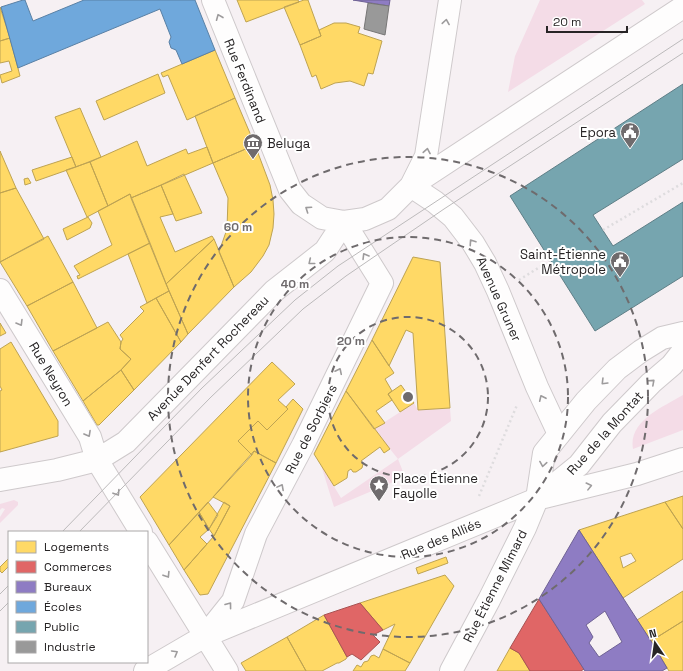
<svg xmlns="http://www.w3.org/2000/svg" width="683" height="671" font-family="'Space Grotesk',sans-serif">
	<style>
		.green { fill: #f4dce7 }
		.homes { fill: #ffd966; stroke: #bea352; fill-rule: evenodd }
		.shops { fill: #e06666; stroke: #a85252 }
		.offices { fill: #8e7cc3; stroke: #6f6294; fill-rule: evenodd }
		.schools { fill: #6fa8dc; stroke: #5980a5 }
		.public { fill: #76a5af; stroke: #5e7e86 }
		.industry { fill: #999; stroke: #777676 }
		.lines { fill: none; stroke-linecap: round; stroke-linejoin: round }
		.street-casing { stroke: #cec9cb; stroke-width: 24 }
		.secondary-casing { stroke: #cec9cb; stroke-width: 24 }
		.path { stroke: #dedcde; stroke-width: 2.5; stroke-dasharray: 2 3; stroke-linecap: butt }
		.street { stroke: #fefdfd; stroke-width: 22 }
		.secondary { stroke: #fefdfd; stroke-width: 22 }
		.tram { stroke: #bcbabb; stroke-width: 1 }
		.oneway { stroke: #9d9b9c }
		.ring { fill: none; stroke: #6f6b6d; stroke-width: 2; stroke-dasharray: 7 5 }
		.labels { text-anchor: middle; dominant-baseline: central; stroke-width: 4; stroke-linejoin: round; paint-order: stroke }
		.street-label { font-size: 13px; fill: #272425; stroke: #fff }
		.poi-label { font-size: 13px; fill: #272425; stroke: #fff; text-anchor: end }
		.centre { fill: #6f6b6d; stroke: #fff; stroke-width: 2 }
		.ring-label { font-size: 12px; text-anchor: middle; font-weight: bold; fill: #6f6b6d; stroke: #fff; stroke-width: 4; stroke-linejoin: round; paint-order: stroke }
	</style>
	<rect width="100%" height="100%" fill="#f6f0f3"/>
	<path class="green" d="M540,0H642L645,4L508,92L515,56Z
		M683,395V430L633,449C628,421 663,407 683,395Z
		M414,403L418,410L450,408L451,421L398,459L405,477L334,507L321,465L341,498L398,459L374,429Z
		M14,500L18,502V505L0,523V517L5,509L2,508L0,510V504Z"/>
	<path class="homes" d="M237,0H298L299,2L246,22Z
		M304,0H308L321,36L300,45L284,7Z
		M0,7L10,38L0,41Z
		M334,23H346L360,27L358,33L382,41L373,74L368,73L364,86L350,81L335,83L321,89L316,75L312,77L300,45L321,36L319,30Z
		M10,38L20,76L2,83L0,75L12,71L9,61L0,63V41Z
		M215,50L235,98L187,120L168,75L163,77L161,73Z
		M158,74L165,93L104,120L96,101Z
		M235,98L255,145L213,163L195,116Z
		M80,108L101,157L76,167L55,117Z
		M137,141L147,166L186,149L188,154L207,147L213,163L131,198L130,194L108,206L90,162Z
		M255,145L270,185L273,200L274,214L273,228L269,245L263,256L251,272L234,287L219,252L227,229L228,198L213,163Z
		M0,151L16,188L0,193Z
		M72,157L76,167L36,181L32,170Z
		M90,162L108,206L87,217L66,170Z
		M184,174L202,213L176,221L161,185Z
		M28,178L31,183L25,185L24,179Z
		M161,185L173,214L160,217L175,252L212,236L214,239L166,284L131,198Z
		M16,188L44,239L0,262V193Z
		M130,194L150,243L78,279L77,276L80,275L74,266L112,245L98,211Z
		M88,217L92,223L90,228L67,240L63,229Z
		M48,236L73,282L27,306L0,262Z
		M214,239L234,287L188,334L166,284Z
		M150,243L169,291L147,303L128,254Z
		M413,257L440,262L450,408L418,410L413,333L406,330L389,366L372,340Z
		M73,282L97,328L53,351L27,306Z
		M169,291L188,334L181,342L156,298Z
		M156,298L181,342L134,390L121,370L131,359L120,349L121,342L123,339L120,335L144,311L140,307Z
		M108,322L121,342L120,349L131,359L121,370L83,401L53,351Z
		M0,323L6,333L0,336Z
		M372,340L394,373L385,379L392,391L388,394L392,400L376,411L385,423L374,429L346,391Z
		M11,342L58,421V436L0,452V391L2,390L0,386V349Z
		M272,362L295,384L278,400L288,409L267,430L258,421L238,441L252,455L169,545L140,497Z
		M121,370L134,390L99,425H97L83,401Z
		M401,385L414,403L400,412L388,394Z
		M346,391L390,449L384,453L380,447L361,461L363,464L362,468L356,472H353L351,469L348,471L347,478L334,486L314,454Z
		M293,399L303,409L276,463L254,451L252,455L238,441L258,421L267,430L288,409L286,407Z
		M254,451L276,463L208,594L200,595L184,570L214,536L230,506L213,497Z
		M683,496V529L665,502Z
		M208,502L218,515L209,529L199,512Z
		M224,502L230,506L214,536L209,529Z
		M665,502L683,529V559L623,598L579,530ZM631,553L636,561L623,568L620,557Z
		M199,512L209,529L200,537L207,544L184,570L169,545Z
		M446,557L448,563L418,574L416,568Z
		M9,558V566L2,573L0,571V567Z
		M445,575L454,586L410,663L383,649L395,624L383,630L360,603Z
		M683,591V621L651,641L637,620Z
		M324,615L347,657L346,659L339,663H337L322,671H306L287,637Z
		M683,621V671H669L651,641Z
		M287,637L306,671H246L241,663Z
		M510,648L519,653L530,671H497Z
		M383,649L410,663L405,671H353L357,665L361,667L364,662L368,661L371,656L374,655L379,658Z"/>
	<path class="shops" d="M539,599L584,669L581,671H530L519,653L510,648Z
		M360,603L383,630L373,635L380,642L361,660L352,654L347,657L324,615Z"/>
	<path class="offices" d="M353,0H390L389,6Z
		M579,530L651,641L667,668L662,671H585L539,599ZM605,611L622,642L599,657L589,643L593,637L586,625Z"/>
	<path class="schools" d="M23,0H25L33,21L84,0H195L215,50L182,64L176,50L171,48L169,42L171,37L160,9L18,68L1,7Z"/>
	<path class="public" d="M683,84V159L593,215L613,246L683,202V276L595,331L510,196Z"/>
	<path class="industry" d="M368,3L389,6L385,35L364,29Z"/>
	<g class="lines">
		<g class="street-casing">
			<path id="street" d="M213,0L290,190L301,204L322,218L344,222L365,219L388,209L411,186L426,156L450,0
				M412,185L683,7
				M411,186L435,202L453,217L473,243L485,263L498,291L537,387L559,434
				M0,290L90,437L97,460L141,532
				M0,480L57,470L97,460L126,442L274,291L325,251L344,222
				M147,542L227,671
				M205,636L233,601L256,534L303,445L382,283L344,222
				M145,671L205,636L537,499"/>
		</g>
		<g class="secondary-casing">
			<path id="secondary" d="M544,497L637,474L683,459
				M537,499L579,465L612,423L651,383L672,365L683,351
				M451,671L489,600L525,528L537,499L544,453L586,401L617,369L641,351L662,338L683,333"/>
		</g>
		<path class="path" d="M603,230L683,183
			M519,280L551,260
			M479,496L517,405"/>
		<use href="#street" class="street"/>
		<use href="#secondary" class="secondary"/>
		<path class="tram" d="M62,532L202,388L295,300L338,266L683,39
			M79,532L210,398L303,309L346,276L444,209L683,53
			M0,594L9,585
			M0,611L9,602"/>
	</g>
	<defs><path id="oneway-chevron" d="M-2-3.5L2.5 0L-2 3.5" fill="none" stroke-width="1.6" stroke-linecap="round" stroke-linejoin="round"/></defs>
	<g class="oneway">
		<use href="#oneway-chevron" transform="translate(219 17) rotate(-112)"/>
		<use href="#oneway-chevron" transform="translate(446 22) rotate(-81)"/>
		<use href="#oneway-chevron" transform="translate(427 151) rotate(-80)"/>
		<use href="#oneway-chevron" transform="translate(308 209) rotate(-146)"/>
		<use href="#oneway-chevron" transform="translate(472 242) rotate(-124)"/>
		<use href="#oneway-chevron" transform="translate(365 256) rotate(-121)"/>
		<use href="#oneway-chevron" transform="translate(311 262) rotate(141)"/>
		<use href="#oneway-chevron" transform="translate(20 323) rotate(59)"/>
		<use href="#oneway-chevron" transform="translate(339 371) rotate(-64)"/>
		<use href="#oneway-chevron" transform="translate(604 382) rotate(135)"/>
		<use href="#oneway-chevron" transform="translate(652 382) rotate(-42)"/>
		<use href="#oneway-chevron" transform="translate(542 398) rotate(-115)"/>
		<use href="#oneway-chevron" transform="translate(88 434) rotate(61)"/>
		<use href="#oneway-chevron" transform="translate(543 464) rotate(99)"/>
		<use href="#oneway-chevron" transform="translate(589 486) rotate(-14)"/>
		<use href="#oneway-chevron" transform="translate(281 487) rotate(-62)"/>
		<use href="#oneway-chevron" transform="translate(117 493) rotate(58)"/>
		<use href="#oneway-chevron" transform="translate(167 575) rotate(58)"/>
		<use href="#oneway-chevron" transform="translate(229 605) rotate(-53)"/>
		<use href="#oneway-chevron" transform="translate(175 653) rotate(-30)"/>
	</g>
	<g class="ring">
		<circle cx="408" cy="397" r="80"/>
		<circle cx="408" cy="397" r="160"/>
		<circle cx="408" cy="397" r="240"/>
	</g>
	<defs>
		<g id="civic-pin" transform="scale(1)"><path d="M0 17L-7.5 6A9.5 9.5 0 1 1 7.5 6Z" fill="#6f6b6d" stroke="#fff"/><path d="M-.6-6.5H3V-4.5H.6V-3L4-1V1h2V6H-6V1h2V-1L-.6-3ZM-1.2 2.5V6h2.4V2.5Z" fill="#fff"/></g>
		<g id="museum-pin" transform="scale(1)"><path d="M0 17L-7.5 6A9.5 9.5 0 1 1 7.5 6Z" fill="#6f6b6d" stroke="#fff"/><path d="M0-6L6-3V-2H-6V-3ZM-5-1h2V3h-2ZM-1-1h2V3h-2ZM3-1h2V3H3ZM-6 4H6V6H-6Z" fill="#fff"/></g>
		<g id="sight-pin" transform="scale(1)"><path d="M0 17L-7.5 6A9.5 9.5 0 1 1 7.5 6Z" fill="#6f6b6d" stroke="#fff"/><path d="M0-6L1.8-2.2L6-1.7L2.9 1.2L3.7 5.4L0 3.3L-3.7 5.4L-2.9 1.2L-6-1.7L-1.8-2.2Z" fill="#fff"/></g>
	</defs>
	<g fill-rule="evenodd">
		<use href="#civic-pin" x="630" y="132"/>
		<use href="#museum-pin" x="253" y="143"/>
		<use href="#civic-pin" x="620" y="261"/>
		<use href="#sight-pin" x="379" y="485"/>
	</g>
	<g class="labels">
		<g class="street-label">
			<text transform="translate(245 81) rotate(68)">Rue Ferdinand</text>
			<text transform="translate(499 299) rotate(66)">Avenue Gruner</text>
			<text transform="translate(208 358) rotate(-46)">Avenue Denfert Rochereau</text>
			<text transform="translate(51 374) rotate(59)">Rue Neyron</text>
			<text transform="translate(311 429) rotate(-63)">Rue de Sorbiers</text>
			<text transform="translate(605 433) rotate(-48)">Rue de la Montat</text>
			<text transform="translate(441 539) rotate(-23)">Rue des Alliés</text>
			<text transform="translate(495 586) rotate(-63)">Rue Étienne Mimard</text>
		</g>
		<g class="poi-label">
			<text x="616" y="132">Epora</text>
			<text x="267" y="143" text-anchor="start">Beluga</text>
			<text x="606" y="254">Saint-Étienne<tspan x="606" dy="15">Métropole</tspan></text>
			<text x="393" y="478" text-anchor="start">Place Étienne<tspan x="393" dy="15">Fayolle</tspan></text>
		</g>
	</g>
	<circle cx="408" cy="397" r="6" class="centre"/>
	<g class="ring-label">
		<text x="238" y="231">60 m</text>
		<text x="295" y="288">40 m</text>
		<text x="351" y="345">20 m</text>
	</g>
	<rect x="8" y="531" width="140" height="132" fill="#ffffff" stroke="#a9a7a8"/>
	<rect x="16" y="541" width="20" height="12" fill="#ffd966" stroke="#a9a7a8"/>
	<text x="44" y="551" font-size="12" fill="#272425">Logements</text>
	<rect x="16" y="561" width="20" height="12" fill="#e06666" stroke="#a9a7a8"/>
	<text x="44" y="571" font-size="12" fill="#272425">Commerces</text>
	<rect x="16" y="581" width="20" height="12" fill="#8e7cc3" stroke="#a9a7a8"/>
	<text x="44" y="591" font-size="12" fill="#272425">Bureaux</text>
	<rect x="16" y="601" width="20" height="12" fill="#6fa8dc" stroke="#a9a7a8"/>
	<text x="44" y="611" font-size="12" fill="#272425">Écoles</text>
	<rect x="16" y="621" width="20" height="12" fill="#76a5af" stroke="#a9a7a8"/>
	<text x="44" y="631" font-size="12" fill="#272425">Public</text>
	<rect x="16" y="641" width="20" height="12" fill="#999999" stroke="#a9a7a8"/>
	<text x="44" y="651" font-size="12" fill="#272425">Industrie</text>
	<g transform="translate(655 643) rotate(347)" stroke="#ffffff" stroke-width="3" paint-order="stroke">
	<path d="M0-3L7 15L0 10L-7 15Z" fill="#272425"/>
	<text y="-6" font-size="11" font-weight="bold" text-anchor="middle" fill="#272425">N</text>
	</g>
	<path d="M547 26v6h80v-6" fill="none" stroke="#272425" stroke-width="2"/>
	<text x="553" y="26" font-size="12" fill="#272425" stroke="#ffffff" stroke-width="3" paint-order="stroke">20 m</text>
</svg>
